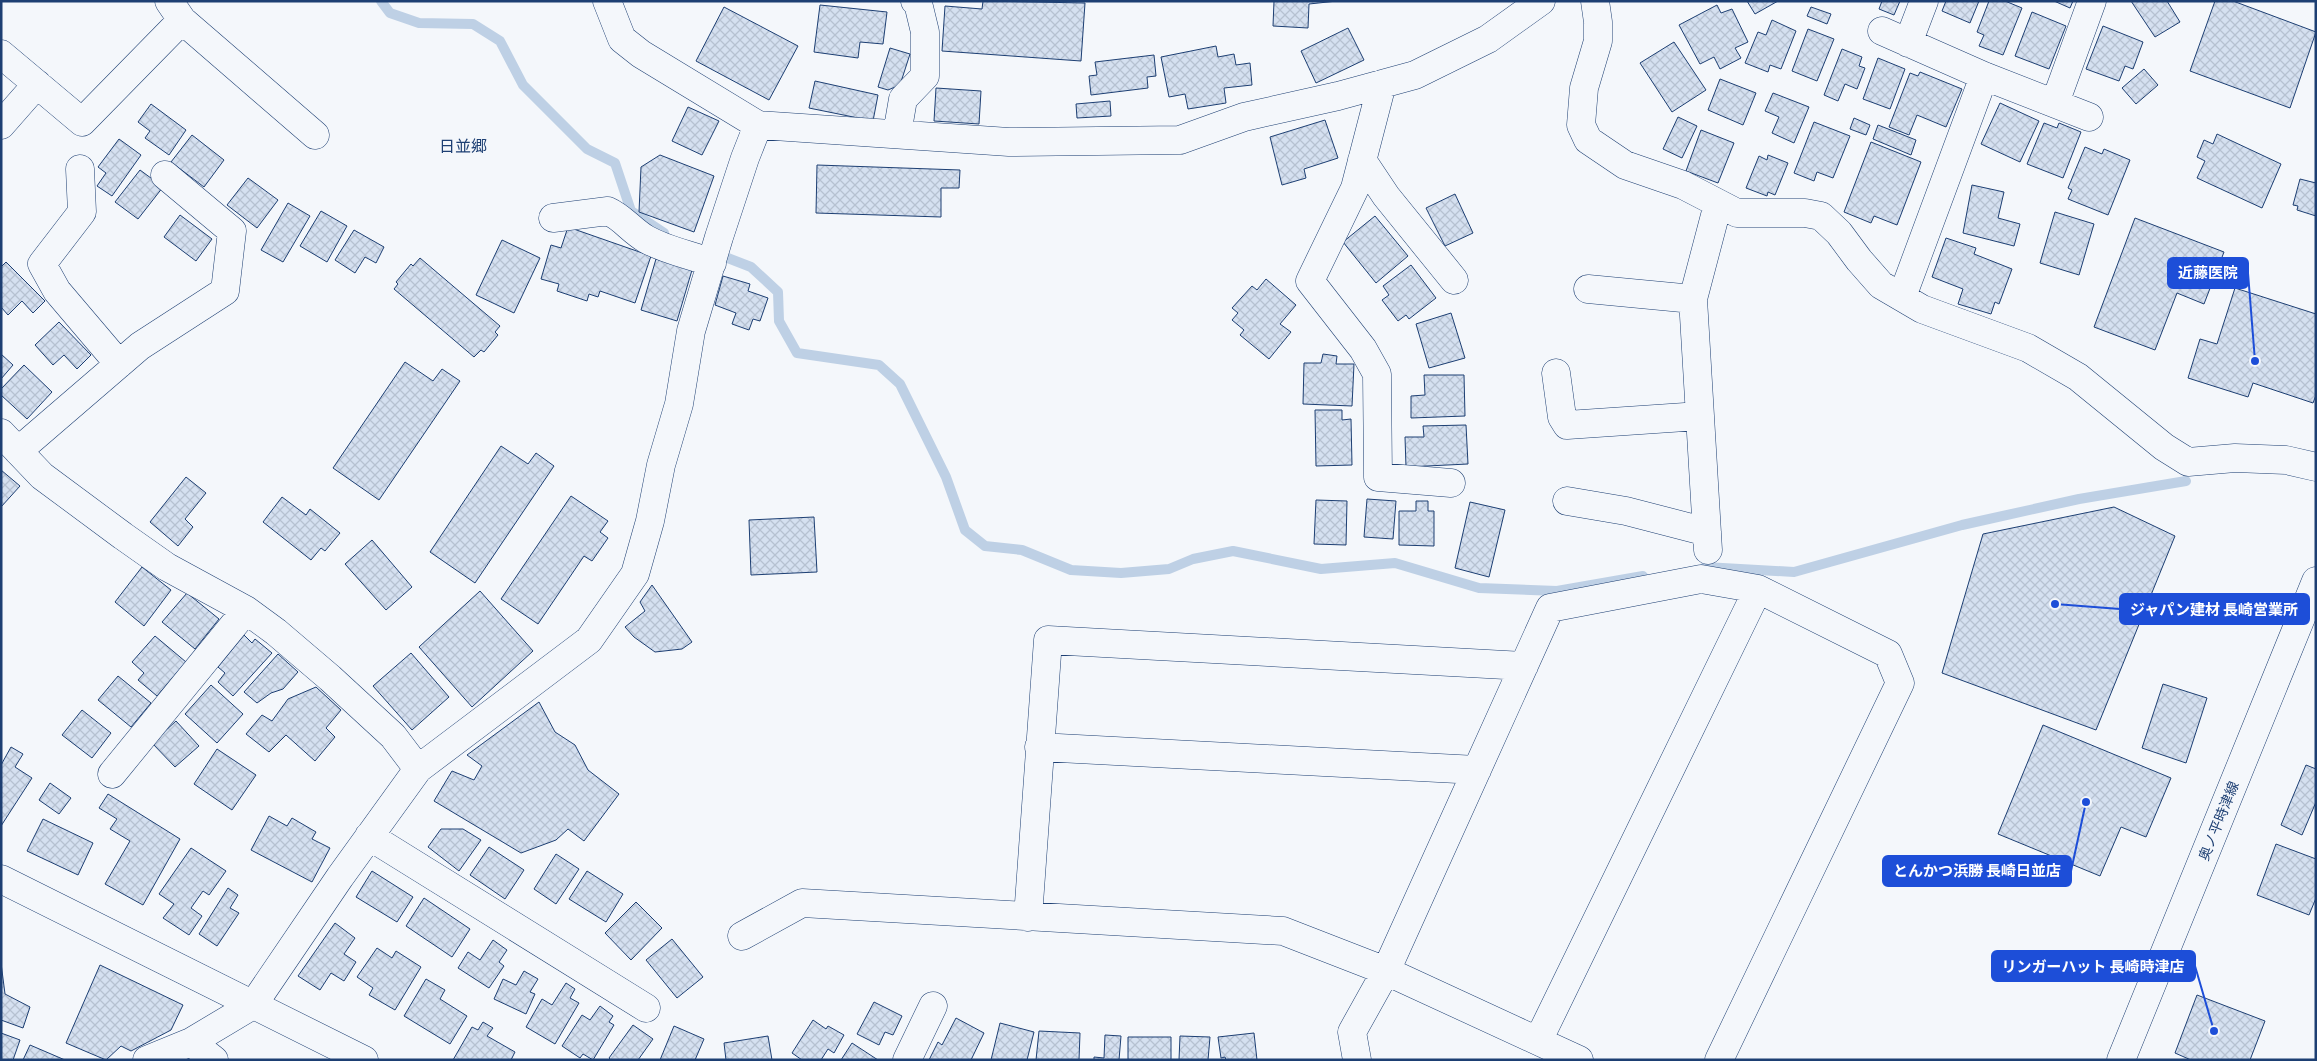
<svg xmlns="http://www.w3.org/2000/svg" width="2317" height="1061" font-family="Rubik,'Noto Sans JP',sans-serif">
	<style>
		.lines { fill: none; stroke-linecap: round; stroke-linejoin: round }
		.stream { stroke: #bed0e5; stroke-width: 10 }
		.building { fill: url(#building-cross-hatch); stroke: #1d3f73 }
		.minor-casing { stroke: #1d3f73; stroke-width: 29 }
		.tertiary-casing { stroke: #1d3f73; stroke-width: 29 }
		.secondary-casing { stroke: #1d3f73; stroke-width: 29 }
		.minor { stroke: #f4f7fb; stroke-width: 28 }
		.tertiary { stroke: #f4f7fb; stroke-width: 28 }
		.secondary { stroke: #f4f7fb; stroke-width: 28 }
		.labels { text-anchor: middle; dominant-baseline: central; stroke-width: 4; stroke-linejoin: round; paint-order: stroke }
		.street-label { font-size: 14px; fill: #1d3f73; stroke: #f4f7fb }
		.quarter-label { font-size: 16px; fill: #1d3f73; stroke: #f4f7fb }
		.leader { fill: none; stroke: #1d4ed8; stroke-width: 2 }
		.callout-dot { fill: #1d4ed8; stroke: #f4f7fb; stroke-width: 2 }
		.callout { fill: #1d4ed8; stroke: #1d4ed8; stroke-width: 2 }
		.callout-label { font-size: 15px; text-anchor: middle; font-weight: bold; fill: #fff }
	</style>
	<defs>
		<pattern id="building-cross-hatch" width="8" height="8" patternUnits="userSpaceOnUse" patternTransform="scale(1.25)"><rect width="8" height="8" fill="#d5e0f0"/><path d="M0 0l8 8M0 8l8-8" fill="none" stroke="#b6c1d1"/></pattern>
	</defs>
	<rect width="100%" height="100%" fill="#f4f7fb"/>
	<g class="lines">
		<path class="stream" d="M381,1L390,13L419,23L473,24L500,41L523,85L587,149L615,163L631,211L664,233
			M715,253L751,267L778,292L779,321L797,353L879,365L900,384L946,477L965,530L985,546L1022,550L1071,570L1121,573L1169,569L1193,559L1233,551L1321,569L1395,563L1479,588L1557,591L1643,576
			M1705,567L1794,572L1962,525L2079,499L2186,481"/>
	</g>
	<path class="building" d="M983,1L1085,3L1081,61L942,51L945,6L982,9Z
		M1274,1H1337L1309,4L1308,28L1273,26Z
		M1747,1H1778L1755,14Z
		M1882,1H1900L1894,15L1879,9Z
		M1946,1H1979L1970,23L1942,11Z
		M1989,1H2005L2022,8L2003,55L1979,46L1984,35L1977,32Z
		M2054,1H2073L2070,8Z
		M2131,1H2167L2180,22L2155,37Z
		M2215,1H2233L2316,32L2290,108L2190,71Z
		M820,5L887,12L883,44L860,42L858,58L814,52Z
		M1717,5L1721,13L1732,9L1748,42L1735,48L1741,58L1720,69L1714,57L1700,64L1679,25Z
		M724,7L798,46L769,100L696,61Z
		M1811,7L1831,14L1827,24L1807,16Z
		M2032,12L2066,26L2049,69L2015,56Z
		M1772,20L1796,31L1781,69L1770,65L1768,72L1745,63L1758,32L1766,35Z
		M2103,26L2143,42L2133,69L2125,66L2119,81L2086,69Z
		M1348,28L1364,60L1316,83L1301,51Z
		M1808,29L1834,39L1817,81L1792,71Z
		M1674,42L1706,90L1672,112L1640,63Z
		M1216,46L1218,57L1234,54L1236,65L1250,63L1252,85L1224,88L1226,103L1188,109L1185,94L1169,97L1161,57Z
		M890,48L910,54L900,85L888,90L878,87Z
		M1842,49L1862,57L1859,66L1865,68L1857,89L1845,84L1838,101L1824,95Z
		M1154,55L1156,76L1147,77L1148,88L1091,95L1089,76L1097,75L1095,62Z
		M1878,58L1905,69L1890,109L1863,99Z
		M2144,69L2158,85L2136,104L2122,88Z
		M1920,72L1962,89L1946,127L1917,115L1909,135L1889,127L1910,73L1918,76Z
		M1720,79L1756,93L1743,125L1708,110Z
		M815,81L878,95L873,121L809,108Z
		M936,88L981,91L979,124L934,121Z
		M1773,93L1809,107L1794,143L1772,133L1779,117L1765,111Z
		M1110,101L1111,116L1077,118L1076,104Z
		M2000,103L2039,121L2020,162L1981,144Z
		M151,104L186,130L169,155L145,138L150,131L138,122Z
		M688,107L719,121L702,155L672,141Z
		M1678,117L1697,126L1682,158L1663,149Z
		M1854,118L1870,125L1866,135L1850,129Z
		M1325,120L1338,158L1304,169L1306,178L1282,185L1270,137Z
		M1814,122L1850,136L1833,178L1817,172L1814,181L1794,173Z
		M2044,123L2057,128L2059,123L2081,132L2063,178L2027,164Z
		M1878,125L1916,140L1911,155L1873,139Z
		M1701,130L1734,143L1718,183L1686,171Z
		M2217,134L2281,164L2262,208L2197,178L2205,161L2197,157L2204,140L2213,144Z
		M192,135L224,160L204,187L171,162Z
		M119,139L141,155L112,196L97,186L106,173L98,167Z
		M1871,142L1921,162L1897,225L1874,216L1871,223L1844,212Z
		M2085,147L2102,154L2104,149L2130,160L2108,215L2068,199L2072,190L2068,188Z
		M660,155L714,176L694,232L639,212L641,167Z
		M1768,155L1788,163L1775,195L1768,192L1767,196L1746,188L1759,156L1767,160Z
		M817,165L960,170L959,188H941V217L816,213Z
		M140,170L163,187L138,219L115,202Z
		M248,178L278,200L257,228L227,205Z
		M2300,179L2316,183V216L2297,210L2298,206L2293,205Z
		M1972,185L2004,192L1998,218L2020,224L2014,246L1963,233Z
		M1455,194L1473,233L1445,246L1426,208Z
		M288,203L310,216L283,262L261,250Z
		M321,211L347,226L327,262L300,246Z
		M2055,212L2094,224L2079,275L2040,263Z
		M180,215L212,239L196,261L164,237Z
		M1375,216L1408,256L1376,283L1343,242Z
		M2135,218L2224,252L2204,304L2177,293L2155,350L2094,327Z
		M568,227L651,256L635,303L600,291L598,297L589,294L587,301L557,291L559,284L541,279L551,245L561,248Z
		M354,230L384,247L376,263L365,257L355,273L335,260Z
		M1946,238L1976,248L1974,254L2012,269L1999,304L1995,302L1991,314L1958,304L1963,289L1932,277Z
		M502,240L540,258L514,313L476,295Z
		M420,258L500,326L495,332L498,335L484,352L481,350L474,357L394,289L398,284L396,282L411,264L413,266Z
		M656,259L692,270L677,321L641,310Z
		M6,262L45,301L33,313L22,301L8,315L1,307V267Z
		M1411,265L1436,298L1409,319L1406,315L1398,321L1382,300L1389,295L1383,286Z
		M723,276L750,284L748,291L768,298L760,321L753,319L749,330L732,324L736,313L715,305Z
		M1266,279L1296,305L1280,324L1291,332L1269,359L1240,335L1244,330L1232,320L1238,313L1232,308L1252,286L1257,290Z
		M2235,288L2316,314V395L2313,403L2253,383L2248,397L2188,378L2200,339L2217,344Z
		M1451,313L1465,358L1429,368L1416,324Z
		M59,322L91,355L77,369L64,355L53,365L35,345Z
		M1,354L13,365L1,379Z
		M1323,354L1337,356L1336,364H1354L1352,406L1303,404L1304,363H1321Z
		M405,362L433,381L442,369L460,381L379,500L333,468Z
		M24,365L52,392L27,419L1,395V389Z
		M1424,375H1464L1465,416L1411,418V396L1425,395Z
		M1315,410H1342V420L1351,419L1352,465L1316,466Z
		M1466,425L1468,464L1406,467L1405,437H1424L1423,426Z
		M501,446L528,464L536,453L554,466L475,583L430,552Z
		M1,470L20,486L1,507Z
		M186,477L206,493L185,519L193,527L178,546L150,522Z
		M571,496L608,521L600,532L608,538L592,561L584,556L538,624L501,599Z
		M282,497L306,515L310,509L340,533L325,551L321,548L311,560L263,522Z
		M1367,499L1396,501L1393,539L1364,537Z
		M1316,500L1347,501L1346,545L1314,544Z
		M1416,501H1428V511H1434V546L1399,545V511H1416Z
		M1470,502L1505,510L1489,577L1455,568Z
		M2114,507L2175,536L2096,730L1942,673L1983,534Z
		M814,517L817,572L751,575L749,520Z
		M372,540L412,587L386,610L345,564Z
		M142,567L171,590L144,626L115,602Z
		M652,585L692,642L682,649L655,652L634,637L625,627L645,611L640,602Z
		M480,591L533,651L472,707L419,647Z
		M187,593L219,619L195,649L162,622Z
		M244,635L252,643L255,639L272,653L233,696L218,682L225,673L218,667Z
		M155,636L186,662L157,696L138,680L144,673L132,662Z
		M411,653L449,697L412,730L373,686Z
		M278,654L298,672L283,689L271,693L257,703L244,692Z
		M118,676L151,703L131,727L98,700Z
		M2163,684L2207,698L2186,763L2142,748Z
		M211,685L243,714L217,743L185,714Z
		M316,687L341,710L326,728L335,737L315,761L286,735L269,752L246,734L262,715L272,721L288,699Z
		M539,702L555,732L575,745L588,770L619,794L584,841L568,829L556,840L521,853L434,801L452,771L474,780L482,766L467,755Z
		M82,710L111,733L92,758L62,735Z
		M176,721L199,746L175,767L152,743Z
		M2043,725L2171,778L2146,837L2121,827L2100,876L1998,834Z
		M11,747L23,754L15,767L32,778L1,826V765Z
		M217,749L256,775L232,810L194,784Z
		M2306,765L2316,769V802L2302,835L2281,825Z
		M50,783L71,798L59,814L39,800Z
		M108,794L180,839L143,905L105,884L130,841L110,829L117,819L99,808Z
		M269,816L287,826L292,818L316,832L312,839L330,848L312,882L251,850Z
		M43,819L93,843L78,875L27,851Z
		M441,829H463L481,840L459,871L428,847Z
		M2276,844L2316,859V898L2309,915L2257,895Z
		M489,847L524,870L505,899L470,875Z
		M191,848L226,871L209,895L203,891L191,908L202,916L189,935L163,918L174,904L159,894Z
		M556,854L579,869L556,904L534,889Z
		M372,871L413,897L397,922L356,897Z
		M587,871L623,894L606,922L569,899Z
		M228,888L238,895L230,908L239,913L217,946L199,934Z
		M424,898L470,929L452,957L406,926Z
		M636,902L662,928L631,960L605,933Z
		M335,923L355,938L344,954L356,962L344,981L331,973L320,990L298,976Z
		M672,939L703,977L677,998L646,960Z
		M493,940L507,950L499,962L504,966L489,988L458,968L468,952L480,960Z
		M377,948L392,958L396,951L421,967L395,1010L369,995L373,988L357,977Z
		M1,963L5,994L30,1007L23,1028L1,1020Z
		M100,965L183,1005L171,1030L131,1051L121,1046L106,1060L66,1043Z
		M524,971L538,979L530,992L535,994L526,1014L494,999L503,979L516,985Z
		M426,979L445,990L440,999L467,1016L450,1044L404,1016Z
		M566,983L575,989L570,998L579,1003L555,1044L526,1027L542,999L552,1005Z
		M2197,995L2265,1021L2250,1060H2191L2175,1053Z
		M874,1002L902,1016L893,1035L885,1032L879,1045L857,1034Z
		M600,1006L613,1016L609,1022L614,1025L593,1060L583,1054L580,1058L562,1046L582,1015L590,1020Z
		M956,1018L984,1033L971,1060H929L938,1042L942,1045Z
		M813,1020L826,1029L828,1026L844,1035L834,1053L828,1049L821,1060H802L792,1053Z
		M483,1022L493,1028L487,1036L515,1052L511,1060H453L472,1027L478,1030Z
		M1000,1023L1034,1032L1027,1060H991Z
		M633,1025L653,1039L638,1060H611L609,1058Z
		M674,1026L704,1039L695,1060H660Z
		M1039,1031L1080,1033L1079,1060H1036Z
		M1,1033L20,1040L13,1060H1Z
		M1254,1033L1257,1060H1226L1225,1057L1221,1058L1218,1037Z
		M1105,1035L1121,1036L1119,1060H1094V1057L1104,1058Z
		M768,1036L772,1060H726L724,1043Z
		M1180,1036L1210,1037L1208,1060H1179Z
		M1128,1037H1171V1060H1128Z
		M852,1043L878,1060H841Z
		M30,1045L65,1060H23Z"/>
	<g class="lines">
		<g class="minor-casing">
			<path id="minor" d="M169,1L182,20L315,135
				M607,1L622,39L641,54L758,125
				M1595,1L1598,22V41L1584,88L1581,125L1588,140L1625,165L1683,185L1737,213H1805L1821,216L1839,233L1859,260L1881,285L1922,309L2028,348L2078,377L2164,447L2188,462L2235,458L2286,460L2316,467
				M1882,31L1984,76L2089,117
				M1908,43L1924,1
				M1,54L82,122L182,20
				M1382,84L1355,188L1310,281L1363,349L1377,374L1378,477L1451,483
				M2055,103L2092,1
				M1,125L37,84
				M897,134L903,99L925,76V32L918,3L915,1
				M1362,160L1386,196L1454,280
				M80,169L82,212L42,264L57,291L119,364
				M553,218L608,211C622,217 632,231 646,239C665,250 691,255 712,263
				M1588,289L1693,299
				M1902,297L1984,76
				M1556,373L1562,417L1567,425L1700,416
				M1,433L42,476L123,536L167,567L246,610L276,632L330,678L393,736L418,769
				M18,451L140,346L225,291L232,231L165,175
				M1567,501L1626,511L1707,532
				M1708,550L1693,299L1718,204
				M1039,747L1477,770
				M112,774L246,610
				M369,836L646,1008
				M1028,917L1048,640L1524,666
				M742,936L802,903L1283,931L1386,971L1579,1060
				M191,1042L214,1060
				M147,1060L191,1042L253,1005L340,877L418,769L589,640L635,574L650,521L661,465L679,404L691,331L719,237L745,158L758,125L1009,142L1180,140L1244,117L1338,96L1415,75L1488,39L1541,1
				M907,1060L933,1006
				M1357,1060L1352,1032L1386,971L1550,608L1701,579L1758,589L1538,1041
				M1719,1060L1900,683L1888,654L1758,589"/>
		</g>
		<g class="tertiary-casing">
			<path id="tertiary" d="M1,879L364,1060"/>
		</g>
		<g class="secondary-casing">
			<path id="secondary" d="M2121,1060L2316,581"/>
		</g>
		<use href="#minor" class="minor"/>
		<use href="#tertiary" class="tertiary"/>
		<use href="#secondary" class="secondary"/>
	</g>
	<g class="labels">
		<g class="street-label">
			<text transform="translate(2219 821) rotate(-68)">奥ノ平時津線</text>
		</g>
		<g class="quarter-label">
			<text x="463" y="146">日並郷</text>
		</g>
	</g>
	<path class="leader" d="M2255 361L2248 273M2055 604L2120 609M2086 802L2071 871M2214 1031L2195 966"/>
	<g class="callout-dot">
		<circle cx="2255" cy="361" r="5"/>
		<circle cx="2055" cy="604" r="5"/>
		<circle cx="2086" cy="802" r="5"/>
		<circle cx="2214" cy="1031" r="5"/>
	</g>
	<g class="callout">
		<rect x="2168" y="258" width="80" height="30" rx="5"/>
		<rect x="2120" y="594" width="189" height="30" rx="5"/>
		<rect x="1883" y="856" width="188" height="30" rx="5"/>
		<rect x="1992" y="951" width="203" height="30" rx="5"/>
	</g>
	<g class="callout-label">
		<text x="2208" y="278">近藤医院</text>
		<text x="2214" y="615">ジャパン建材 長崎営業所</text>
		<text x="1977" y="876">とんかつ浜勝 長崎日並店</text>
		<text x="2093" y="972">リンガーハット 長崎時津店</text>
	</g>
	<rect width="2317" height="1061" fill="none" stroke="#1d3f73" stroke-width="5"/>
</svg>
